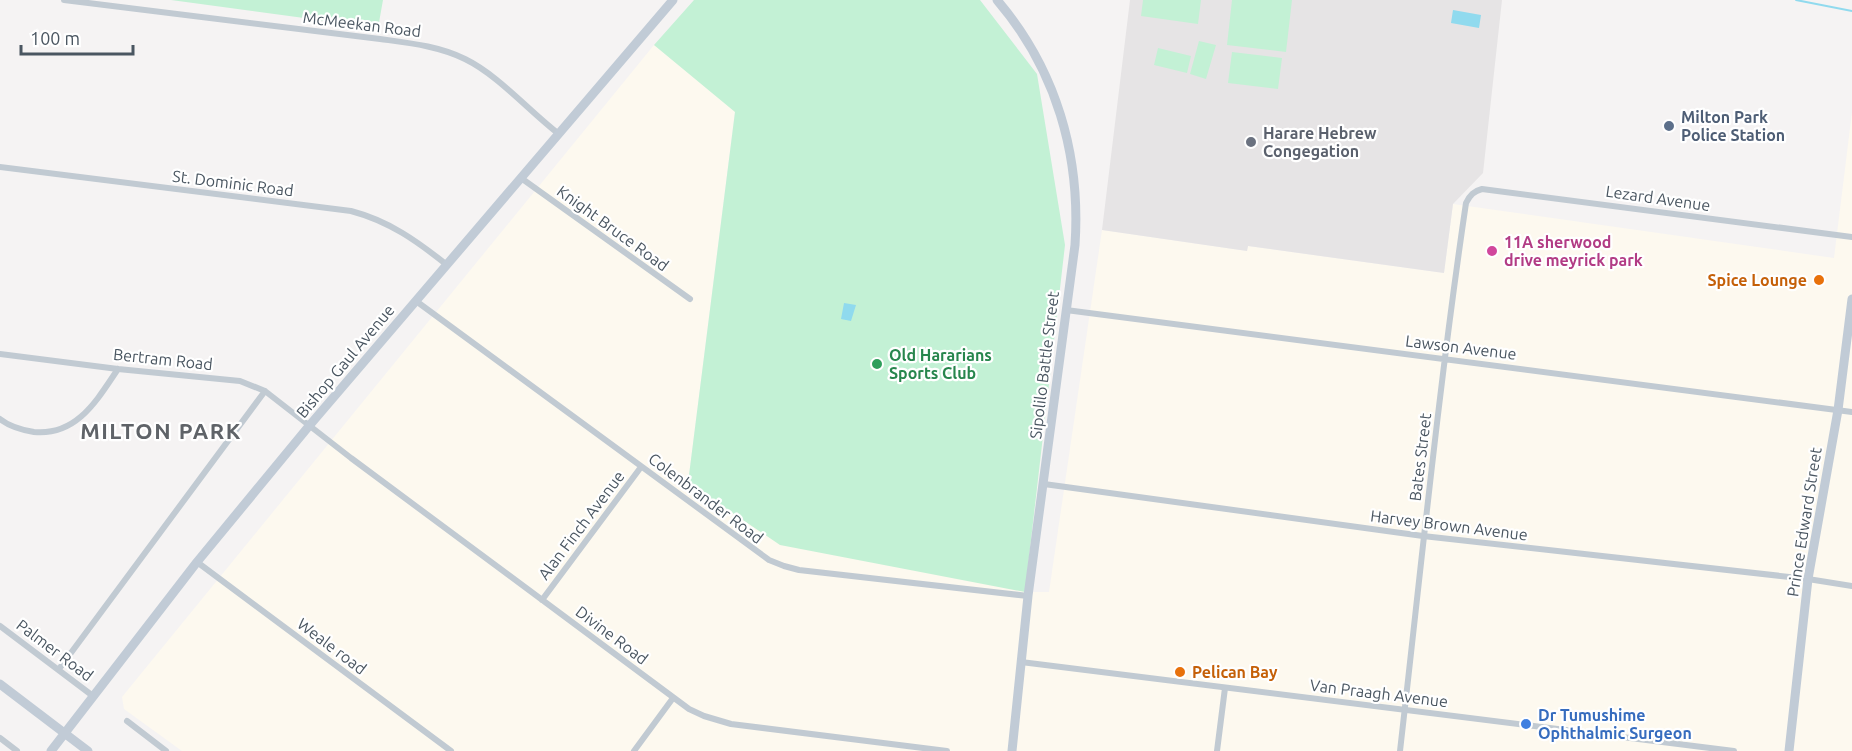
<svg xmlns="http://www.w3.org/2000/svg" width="1852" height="751" font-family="Ubuntu,sans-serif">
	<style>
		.commercial { fill: #fdf9ef }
		.education { fill: #e6e4e5 }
		.green { fill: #c3f1d5 }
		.water { fill: #90daee }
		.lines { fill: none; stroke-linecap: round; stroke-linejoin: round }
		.stream { stroke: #90daee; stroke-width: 2 }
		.minor { stroke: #c1cad2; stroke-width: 6 }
		.secondary { stroke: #c1cbd6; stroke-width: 9 }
		.service-dot { fill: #5c6f8a; stroke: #fff; stroke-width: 2 }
		.worship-dot { fill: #6b7280; stroke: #fff; stroke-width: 2 }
		.hotel-dot { fill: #d1479c; stroke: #fff; stroke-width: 2 }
		.food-dot { fill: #e8710a; stroke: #fff; stroke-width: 2 }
		.leisure-dot { fill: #2e9e5b; stroke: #fff; stroke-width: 2 }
		.shop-dot { fill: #3f7fe0; stroke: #fff; stroke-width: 2 }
		.labels { text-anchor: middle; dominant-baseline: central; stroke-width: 4.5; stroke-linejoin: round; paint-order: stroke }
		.street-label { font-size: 16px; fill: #4a5661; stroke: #fff }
		.service-label { font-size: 16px; font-weight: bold; fill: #4e5e75; stroke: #fff; text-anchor: start }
		.worship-label { font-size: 16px; font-weight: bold; fill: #5b616d; stroke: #fff; text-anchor: start }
		.hotel-label { font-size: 16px; font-weight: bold; fill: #b23c85; stroke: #fff; text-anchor: start }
		.food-label { font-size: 16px; font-weight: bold; fill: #c56008; stroke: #fff; text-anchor: end }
		.leisure-label { font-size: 16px; font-weight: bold; fill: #27864d; stroke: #fff; text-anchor: start }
		.shop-label { font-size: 16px; font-weight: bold; fill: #366cbe; stroke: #fff; text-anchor: start }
		.district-label { font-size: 22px; font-weight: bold; letter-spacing: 1.5px; fill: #5f6368; stroke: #fff }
	</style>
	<rect width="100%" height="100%" fill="#f5f3f3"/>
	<path class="commercial" d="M654,45L735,111L688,483L1025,592H1049L1102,230L1247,251L1248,246L1444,273L1453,204L1834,258L1852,112V751H182L124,709L122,697Z"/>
	<path class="education" d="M1130,0H1502L1483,173L1453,204L1444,273L1248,246L1247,251L1102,230Z"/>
	<path class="green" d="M171,0H383L378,28Z
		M694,0H980L1037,74L1065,245L1025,592L780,545L688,483L735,112L654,45Z
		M1143,0H1201L1198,24L1141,16Z
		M1232,0H1292L1286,52L1227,45Z
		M1199,41L1216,45L1206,79L1190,74Z
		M1158,48L1191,56L1187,73L1154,65Z
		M1232,52L1282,58L1278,89L1228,83Z"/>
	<path class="water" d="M1453,10L1481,15L1479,28L1451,23Z
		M844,303L856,305L851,321L841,319Z"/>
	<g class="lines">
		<path class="stream" d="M1796,0L1852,11"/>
		<path class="minor" d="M64,0L380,39C409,43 439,46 465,59C498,75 529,111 559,134
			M0,167L351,211C389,221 417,241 447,265
			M521,178L690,299
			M416,301L769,560L784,566L799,570L1028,596
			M1066,310L1852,412
			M0,354L118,369L240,381L265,391L351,458L689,709L704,716L731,724L947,751
			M0,419C10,427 22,430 34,432C77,436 97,400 118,369
			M1044,484L1423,536L1808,579L1852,586
			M197,562L451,751
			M542,600L641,467
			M0,626L93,696
			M1021,662L1734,751
			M59,669L265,391
			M127,721L166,751
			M0,738L17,751
			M634,751L673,698
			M1217,751L1225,688
			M1400,751C1421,568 1439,385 1466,203C1470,195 1474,191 1482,189L1852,237"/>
		<path class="secondary" d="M997,0C1056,69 1081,155 1075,245L1028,596L1012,751
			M0,684L88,751
			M51,751L197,562L309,426L673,0
			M1789,751L1808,579L1838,410L1852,299"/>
	</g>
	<circle class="service-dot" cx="1669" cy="126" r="6"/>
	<circle class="worship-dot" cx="1251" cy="142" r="6"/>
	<circle class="hotel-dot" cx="1492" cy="251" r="6"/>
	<g class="food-dot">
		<circle cx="1819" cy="280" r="6"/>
		<circle cx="1180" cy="672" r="6"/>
	</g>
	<circle class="leisure-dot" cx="877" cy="364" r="6"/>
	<circle class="shop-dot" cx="1526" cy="724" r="6"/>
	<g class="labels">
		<g class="street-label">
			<text transform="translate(362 24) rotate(7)">McMeekan Road</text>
			<text transform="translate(233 183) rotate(7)">St. Dominic Road</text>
			<text transform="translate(1658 198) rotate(8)">Lezard Avenue</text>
			<text transform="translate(613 228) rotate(36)">Knight Bruce Road</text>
			<text transform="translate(1461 347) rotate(7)">Lawson Avenue</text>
			<text transform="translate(163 359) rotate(6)">Bertram Road</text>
			<text transform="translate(345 361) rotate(-50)">Bishop Gaul Avenue</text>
			<text transform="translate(1044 365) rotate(-83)">Sipolilo Battle Street</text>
			<text transform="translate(1420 457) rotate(-83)">Bates Street</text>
			<text transform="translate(706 498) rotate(37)">Colenbrander Road</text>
			<text transform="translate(1804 522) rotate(-81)">Prince Edward Street</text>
			<text transform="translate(581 525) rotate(-53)">Alan Finch Avenue</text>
			<text transform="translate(1449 525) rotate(7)">Harvey Brown Avenue</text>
			<text transform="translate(612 635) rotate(37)">Divine Road</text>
			<text transform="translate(332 646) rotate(37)">Weale road</text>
			<text transform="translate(55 650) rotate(37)">Palmer Road</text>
			<text transform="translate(1379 693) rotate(7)">Van Praagh Avenue</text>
		</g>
		<g class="service-label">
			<text x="1681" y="117">Milton Park<tspan x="1681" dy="18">Police Station</tspan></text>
		</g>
		<g class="worship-label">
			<text x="1263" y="133">Harare Hebrew<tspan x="1263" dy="18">Congegation</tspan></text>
		</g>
		<g class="hotel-label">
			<text x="1504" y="242">11A sherwood<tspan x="1504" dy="18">drive meyrick park</tspan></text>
		</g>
		<g class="food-label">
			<text x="1807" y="280">Spice Lounge</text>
			<text x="1192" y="672" text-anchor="start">Pelican Bay</text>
		</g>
		<g class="leisure-label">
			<text x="889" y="355">Old Hararians<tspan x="889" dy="18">Sports Club</tspan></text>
		</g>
		<g class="shop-label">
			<text x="1538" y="715">Dr Tumushime<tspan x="1538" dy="18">Ophthalmic Surgeon</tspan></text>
		</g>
		<g class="district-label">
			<text x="161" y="430">MILTON PARK</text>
		</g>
	</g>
	<path d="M21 45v9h112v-9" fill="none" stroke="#4a5661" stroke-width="3"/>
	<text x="30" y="45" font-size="18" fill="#4a5661" stroke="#ffffff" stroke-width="4.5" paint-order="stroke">100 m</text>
</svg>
